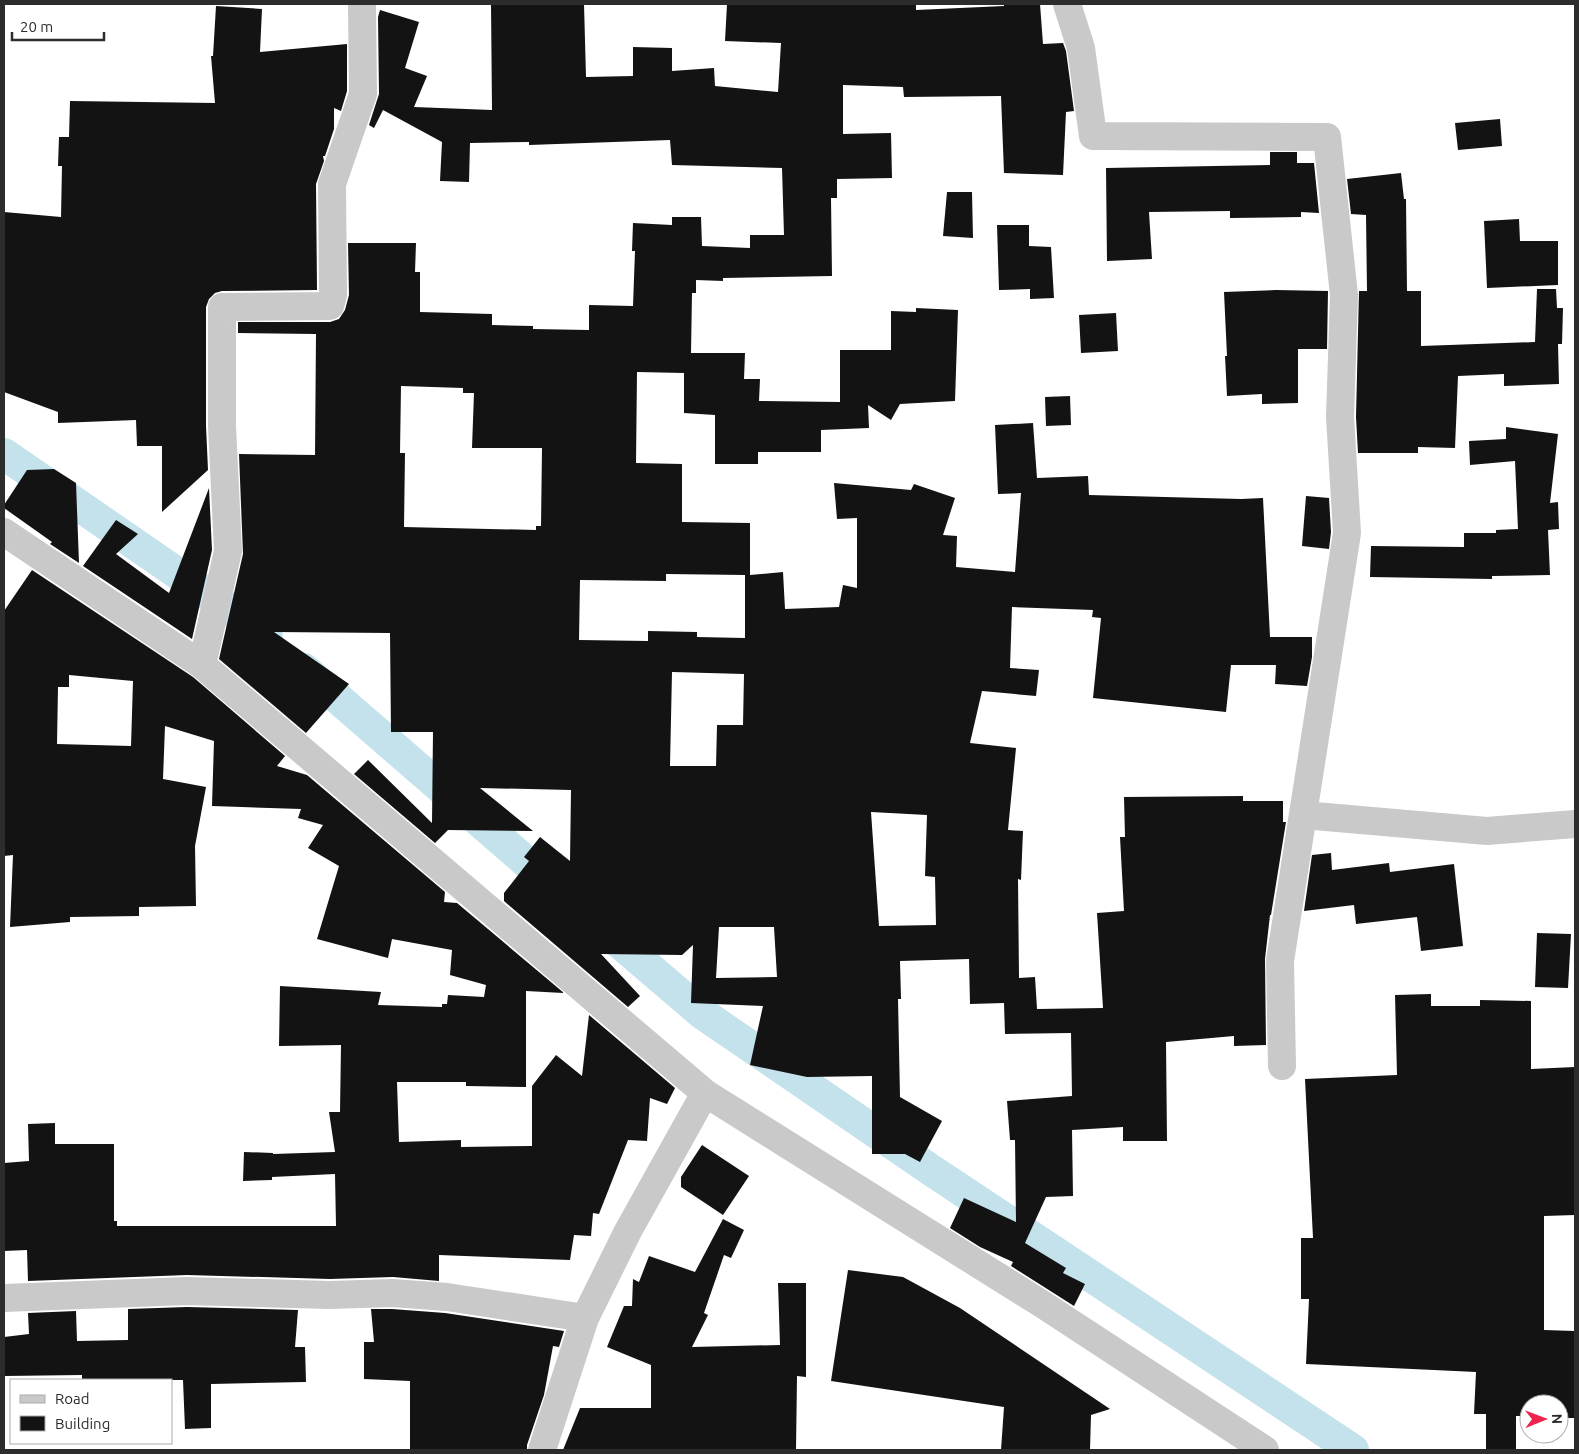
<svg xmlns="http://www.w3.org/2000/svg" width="1579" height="1454" font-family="Ubuntu,sans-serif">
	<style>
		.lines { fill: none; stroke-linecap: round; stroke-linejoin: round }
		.canal { stroke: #c3e2ec; stroke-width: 32 }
		.building { fill: #131313; fill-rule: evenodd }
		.street { stroke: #c9c9c9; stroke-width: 28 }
	</style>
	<rect width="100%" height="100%" fill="#fff"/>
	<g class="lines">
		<path class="canal" d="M4,454L257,628L267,637
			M304,669L561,892
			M600,926L703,1014L931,1170L1353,1450"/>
	</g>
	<path class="building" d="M491,4H584L586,77L633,76V47L672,48V71L714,68L715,86L778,92L781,43L725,41L727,4H916V10L1004,6V4H1040L1043,44L1063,43L1066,51L1074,111L1066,112L1063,175L1004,173L1001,96L904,97L903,87L843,85V134L891,133L892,178L837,179V198H831L832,276L723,278V281L696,280V293H692L691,353H745L744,379H760L759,401L840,402V350H891V311L916,312V308L958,310L955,401L900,404L891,420L868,405L869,428L821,430V452H758V464H715V415L684,413V373L637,372L636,463L682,464V522L750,523V575L783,572L785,609L839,607L843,585L857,588V518L837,519L834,483L911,490L914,484L955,498L943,535L957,536L956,567L1015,572L1021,493L998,494L995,425L1033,423L1037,478L1088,476L1089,495L1241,499L1263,498L1270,637H1312V657L1307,686L1275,684L1276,665H1231L1226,712L1093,698L1101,618L1092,617L1093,610L1012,607L1010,668L1039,670L1036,696L982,691L970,743L1016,748L1008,830L1023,831L1021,880L1018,879L1019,978L1035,977L1037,1009L1103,1008L1097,913L1124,911L1120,837H1125L1124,797L1243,796V801H1283V822H1286L1271,915H1270L1265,959L1266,1045L1234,1046V1036L1166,1042L1167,1141H1123V1127L1072,1130L1073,1196L1046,1197L1025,1243L1066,1268L1063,1273L1085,1284L1074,1306L1011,1266L1013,1262L980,1247L950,1228L964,1198L1016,1222L1015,1140H1010L1007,1101L1072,1096L1071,1033L1005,1034L1004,1003L970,1004L969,959L900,961L901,999H898L900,1097L942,1121L920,1162L905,1154H872V1076L807,1077L750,1065L763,1006L691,1003L693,945L682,955L601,954L640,996L628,1007L504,901V893L529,861L524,857L540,837L570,861L571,790L480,788L533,831L448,830L435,843L354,774L368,760L432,823L433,732H391L390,633L274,632L349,684L306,733L219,659L243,554L239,454L315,455L316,334L238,333V322H330L339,319L345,310L349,295L348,243H416L415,272H420V312L492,314V325L533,326V329L589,330V305L633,306L635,251H632L633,223L672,225V217H701L702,246L750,248V235H784L782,168L672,165L670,140L529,145V142L470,143L469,182L440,181L442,142L383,110L374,128L369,125L379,94L378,17L380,10L419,22L405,68L427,76L414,107L492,110ZM401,386L463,388V393H474L472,448H542L541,526H536V530L404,527L405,453H400ZM666,574L745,575V638L697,637V632L648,631V641L579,640L580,580L666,581ZM672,672L744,674L743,725H717L716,766H670ZM871,812L927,815L925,876L935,877L936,925L879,926ZM719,927H774L777,977L716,978Z
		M216,6L262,9L260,52L347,44V91L341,111L334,108V129L325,156H323L324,161L316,184L317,290L222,291L215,293L209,299L206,307V426L208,470L162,512V446H137L136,420L58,423V412L4,392V212L61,217L62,166H58L59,137H69L70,101L215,103L211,56H213Z
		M1500,119L1502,146L1458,150L1455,123Z
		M1270,152H1297V163H1314L1319,213L1301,212V217L1230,218V211L1149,212L1152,259L1107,261L1106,168L1270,165Z
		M1401,173L1404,199H1406L1407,291H1421V346L1535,342L1537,289H1556L1557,308H1563L1562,344H1558L1559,384L1504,386V374L1458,376L1455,448L1418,447V453H1358L1356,417L1359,291H1367L1366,215L1351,214L1347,179Z
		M947,192H972L973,238L943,236Z
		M1519,219L1520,241H1558V285L1487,288L1484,221Z
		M997,225H1029V246L1051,247L1054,298L1030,299V289L999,290Z
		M1276,290L1328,291L1327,349H1298V403L1262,404V394L1227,396L1225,356H1227L1224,292Z
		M1116,313L1118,351L1081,353L1079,315Z
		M1070,396L1071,425L1046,426L1045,397Z
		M1506,427L1558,434L1550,503L1558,502L1559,529L1548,530L1550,575L1492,576V579L1370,577L1371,546L1464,547V533H1496V530L1518,529L1515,461L1470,465L1469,441L1506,439Z
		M54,469L76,483L79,563L50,544L52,542L4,508V505L27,470Z
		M209,488L212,550L192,639L83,566L116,520L138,534L116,554L169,593Z
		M1306,496L1329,498L1331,532L1329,549L1302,546Z
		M32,570L193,677L285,756L277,766L307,775L445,892L444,902L457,903L564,993L526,991V1087L466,1086V1082H397L399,1142L461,1140V1147L532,1146V1086L556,1055L582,1076L589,1015L675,1088L667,1104L650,1098L647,1141L628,1140L599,1214L593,1213L591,1236L574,1235L570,1260L439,1255V1281L393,1277L330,1279L187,1275L28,1281L27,1250L4,1251V1163L29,1161L28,1124L55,1123V1144H114V1221H117V1226H336L335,1174L272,1177V1180L243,1181L244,1152L273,1153V1154L335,1152L329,1112H340L341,1045L279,1046L280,986L381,992L378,1005L442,1007V1004H447L448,995L484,997L486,985L450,975L452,950L392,939L388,958L317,939L339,866L308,848L323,825L298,818L301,809L212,806L214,741L165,726L163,779L206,787L195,846L196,906L139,907V916L70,917V922L10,927L13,855L4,856V611ZM69,675L133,681L131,746L57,744L58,687H69Z
		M1331,853L1332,870L1389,863L1390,872L1454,864L1463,946L1421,951L1417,917L1356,924L1354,905L1304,911L1312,855Z
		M1537,933L1571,934L1568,988L1535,987Z
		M1431,994V1006H1480V1000L1531,1001V1069L1575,1067V1215L1544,1216V1330L1575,1331V1418H1559V1404H1529V1416H1516V1450H1486V1414H1474L1476,1372L1306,1364L1309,1299H1301V1238H1313L1305,1079L1397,1075L1395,995Z
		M702,1145L749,1176L723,1215L681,1187V1177Z
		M723,1219L744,1230L731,1258L724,1255L704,1313L708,1315L692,1347L780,1345L778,1283H806V1377L797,1376L796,1450H563L580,1408H651V1365L607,1347L624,1306H632L633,1279L639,1282L649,1256L695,1272Z
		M848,1270L903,1277L960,1308L1110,1409L1091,1415L1090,1450H1001L1004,1407L831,1381Z
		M187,1307L298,1310L295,1347H305L306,1382L211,1384V1428L185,1429L183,1380H82V1375L4,1376V1337L29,1334L28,1313L76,1311L77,1341L128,1340V1309Z
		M371,1309H392L445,1313L564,1331L559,1347L553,1346L544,1395L527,1445V1450H410V1381L364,1379V1342H374Z"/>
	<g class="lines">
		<path class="street" d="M1067,4L1081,48L1093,136L1327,137L1344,295L1340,417L1347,533L1280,961L1282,1066
			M4,532L202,665L705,1093L1042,1304L1265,1450
			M202,665L228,551L222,426V307L330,306L333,295L332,184L363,94L362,4
			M1303,815L1487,831L1575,824
			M4,1298L187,1291L330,1295L392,1293L447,1297L585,1318
			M542,1450L585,1318L628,1231L705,1093"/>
	</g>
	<rect width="1579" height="1454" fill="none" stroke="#2c2c2c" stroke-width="10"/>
	<rect x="10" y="1379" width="162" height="65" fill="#ffffff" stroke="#ababab"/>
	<rect x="20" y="1395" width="25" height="8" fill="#c9c9c9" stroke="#ababab"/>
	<text x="55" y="1404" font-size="15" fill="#2c2c2c">Road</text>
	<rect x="20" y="1416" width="25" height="15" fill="#131313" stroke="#ababab"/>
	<text x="55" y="1429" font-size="15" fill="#2c2c2c">Building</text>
	<g transform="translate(1544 1419) rotate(89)"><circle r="24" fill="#ffffff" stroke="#ababab"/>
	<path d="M0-4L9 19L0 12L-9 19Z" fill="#ee244d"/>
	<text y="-8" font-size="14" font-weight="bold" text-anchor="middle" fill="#2c2c2c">N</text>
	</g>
	<path d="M12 32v8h92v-8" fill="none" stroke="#2c2c2c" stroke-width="2.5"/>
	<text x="20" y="32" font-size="15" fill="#2c2c2c" stroke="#ffffff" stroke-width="4" paint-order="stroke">20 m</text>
</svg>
